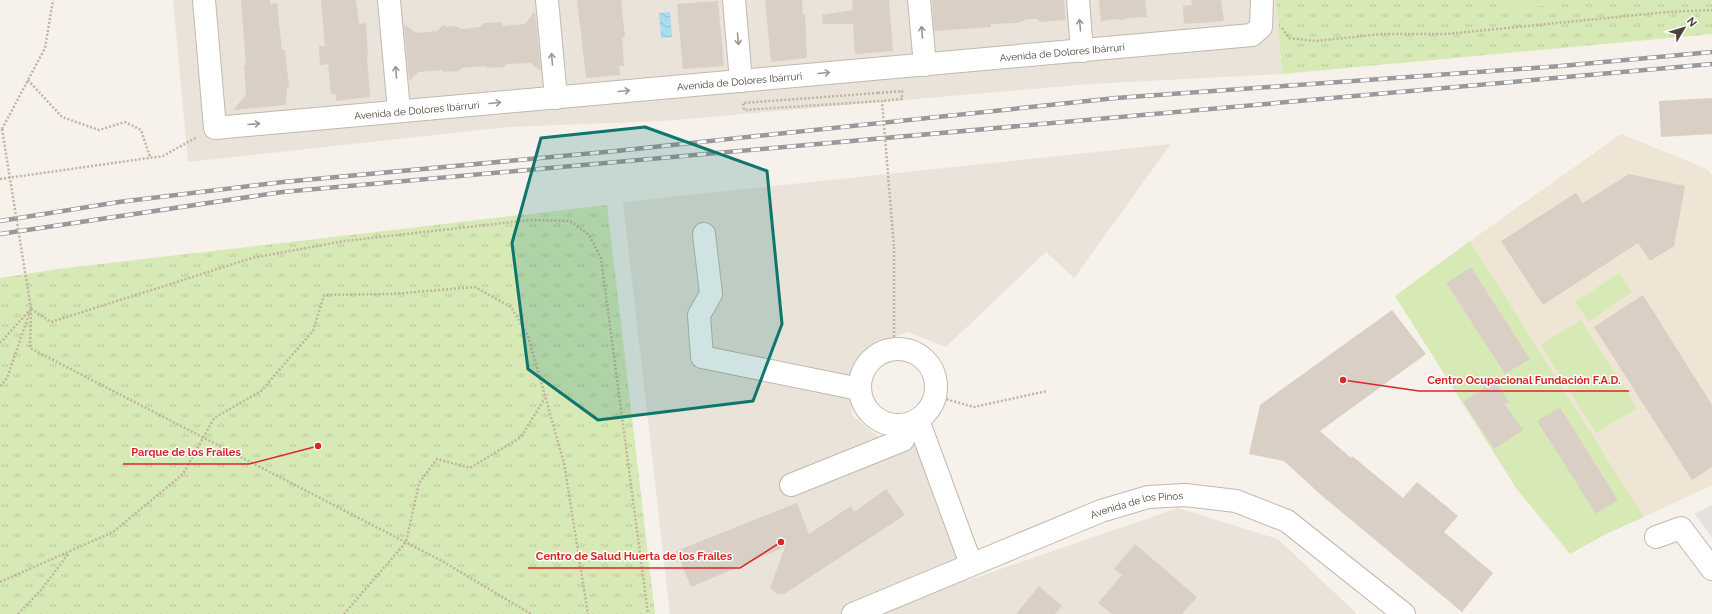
<svg xmlns="http://www.w3.org/2000/svg" width="1712" height="614" font-family="Raleway,sans-serif">
	<style>
		.residential { fill: #eae3d9 }
		.education { fill: #eee5d5 }
		.grass { fill: url(#grass-tufts) }
		.garden { fill: #d7e9b5; fill-rule: evenodd }
		.parking { fill: #e4e2df }
		.water { fill: url(#water-waves) }
		.building { fill: #dacfc4 }
		.lines { fill: none; stroke-linecap: round; stroke-linejoin: round }
		.minor-casing { stroke: #c1b8ae; stroke-width: 24 }
		.path { stroke: #c3b39f; stroke-width: 2.5; stroke-dasharray: 2 2; stroke-linecap: butt }
		.minor { stroke: #fff; stroke-width: 22 }
		.rail-casing { stroke: #999; stroke-width: 4.5 }
		.rail { stroke: #fff; stroke-width: 3; stroke-dasharray: 9; stroke-linecap: butt }
		.path-bridge { stroke: #c3b39f; stroke-width: 2.5; stroke-dasharray: 2 2; stroke-linecap: butt }
		.oneway { stroke: #9b9792 }
		.marked { fill: #0f766e; fill-opacity: 0.2; stroke: #0f766e; stroke-width: 3; stroke-linejoin: round }
		.labels { text-anchor: middle; dominant-baseline: central; stroke-width: 3; stroke-linejoin: round; paint-order: stroke }
		.street-label { font-size: 10px; fill: #4a4239; stroke: #fff }
		.leader { fill: none; stroke: #d62828; stroke-width: 1.5 }
		.callout-dot { fill: #d62828; stroke: #fff; stroke-width: 1.5 }
		.callout-label { font-size: 11px; text-anchor: middle; font-weight: bold; fill: #d62828; stroke: #fff; stroke-width: 3; stroke-linejoin: round; paint-order: stroke }
	</style>
	<defs>
		<pattern id="grass-tufts" width="24" height="20" patternUnits="userSpaceOnUse"><rect width="24" height="20" fill="#d7e9b5"/><path d="M3 7l-1-3M5 7V3M7 7l1-3M15 17l-1-3M17 17v-4M19 17l1-3" fill="none" stroke="#bac99c"/></pattern>
		<pattern id="water-waves" width="16" height="10" patternUnits="userSpaceOnUse"><rect width="16" height="10" fill="#a9dbf1"/><path d="M0 5q4-4 8 0t8 0" fill="none" stroke="#93bdcf"/></pattern>
	</defs>
	<rect width="100%" height="100%" fill="#f6f1eb"/>
	<path class="residential" d="M173,0H1276L1282,74L1090,84L662,121L508,127L188,162Z
		M1171,144L1074,278L1046,252L946,347L908,332L869,346L849,376L852,415L880,438H913L966,581L1178,508L1278,539L1357,614H670L623,202Z"/>
	<path class="education" d="M1621,134L1707,169L1712,175V485L1644,517L1470,241Z"/>
	<path class="grass" d="M1276,0H1498L1499,10L1599,0H1712V34L1282,74Z
		M607,205L655,614H0V278L58,269Z"/>
	<path class="garden" d="M1498,0H1599L1499,10Z
		M1470,241L1644,517L1606,534L1570,554L1516,488L1395,296ZM1471,267L1529,359L1505,374L1446,283ZM1491,383L1500,389L1509,401L1505,404L1522,430L1494,449L1463,402ZM1560,407L1618,500L1596,514L1538,421Z
		M1619,273L1632,292L1589,322L1575,302Z
		M1581,320L1637,408L1596,433L1541,345Z"/>
	<path class="parking" d="M1712,505V538L1695,514Z"/>
	<path class="water" d="M670,12L672,37L661,38L659,13Z"/>
	<path class="building" d="M241,0H270V4L277,3L282,50H285L289,87H287L286,105L233,110L246,95L244,65H246Z
		M321,0H356L359,24L366,23L368,56L367,57L370,97L336,101V94H331L328,64L320,65L319,46H325Z
		M577,0H621L625,37H622L624,66H619L620,75L586,78Z
		M765,0H802L803,15L805,14L807,58L771,62Z
		M852,0H889L893,51L857,54L855,53L853,24H823L822,15L853,10Z
		M932,0H1064L1066,20L1039,22L1037,19H1027L1017,23L991,24V27L934,31Z
		M1099,0H1145L1147,17L1129,18L1123,20L1117,19L1101,21Z
		M1191,0H1221L1224,21L1184,24L1183,6L1192,5Z
		M718,1L724,66L683,69L677,4Z
		M535,11L541,71L530,63L506,64L504,67L488,68L485,66L462,68L459,71L444,72L442,70L418,72L409,81L404,24L416,33L437,31L443,25L446,27L456,26L461,29L480,27L484,23L500,22L504,26L525,24Z
		M1712,98V134L1661,137L1659,101Z
		M1629,174L1685,186L1674,246L1650,261L1638,243L1543,305L1501,241L1576,193L1583,203Z
		M1471,267L1530,359L1505,374L1446,283Z
		M1643,295L1712,405V467L1692,480L1594,327Z
		M1392,310L1426,354L1320,431L1351,458L1352,456L1403,498L1417,482L1458,516L1444,532L1493,573L1462,612L1321,495L1284,461L1249,454L1260,405Z
		M1495,380L1509,402L1505,404L1523,430L1494,449L1463,402Z
		M1560,407L1618,500L1596,514L1537,421Z
		M886,489L905,515L784,594H778L770,588L785,547L691,587L676,551L797,503L809,534L851,506L854,512Z
		M1135,544L1197,597L1182,614H1112L1098,603L1122,575L1114,569Z
		M1039,586L1062,606L1055,614H1016Z"/>
	<g class="lines">
		<g class="minor-casing">
			<g id="minor">
				<path id="s1" d="M204,0L215,128L1252,35L1261,27L1262,0"/>
				<path d="M389,0L399,111"/>
				<path d="M547,0L556,98"/>
				<path d="M734,0L741,81"/>
				<path d="M919,0L925,65"/>
				<path d="M1078,0L1082,51"/>
				<path d="M704,234L711,294L699,315L702,357L859,389"/>
				<circle cx="898" cy="387" r="38"/>
				<path d="M918,420L971,564"/>
				<path d="M791,485L903,440L907,425"/>
				<path d="M1656,537L1681,528L1712,569"/>
				<path id="s2" d="M853,614L1101,511L1148,497L1185,495L1236,501L1287,521L1404,614"/>
			</g>
		</g>
		<path class="path" d="M1282,28L1289,38L1316,41L1382,34H1447L1667,12L1712,10
			M28,80L62,117L99,130L125,122L141,130L150,157
			M878,93L902,91V99L882,101
			M2,129L45,48L53,0
			M0,179L163,156L197,137
			M894,247V348
			M31,309L51,322L252,258L344,241L530,220L570,221L589,235L601,258L648,614
			M31,309L30,348L442,561L531,614
			M0,343L29,311
			M0,386L7,378L30,311
			M935,396L974,407L1047,391
			M0,582L113,532L183,474L214,418L261,391L313,331L324,295L392,294L475,287L511,307L528,336L564,463L588,614
			M18,614L41,590L69,553
			M344,614L406,542L419,483L437,459L470,468L521,437L545,398"/>
		<use href="#minor" class="minor"/>
		<g class="rail-casing">
			<path id="rail" d="M0,221L119,202L283,182L616,151L1116,98L1561,66L1712,52
				M0,234L282,192L1712,64"/>
		</g>
		<use href="#rail" class="rail"/>
		<path class="path-bridge" d="M878,93L743,103L744,110L882,101L894,247
			M2,129L31,309"/>
	</g>
	<defs><path id="oneway-shaft" d="M-6 0H5M1.5-3L5.5 0L1.5 3" fill="none" stroke-width="1.6" stroke-linecap="round" stroke-linejoin="round"/></defs>
	<g class="oneway">
		<use href="#oneway-shaft" transform="translate(1080 25) rotate(-95)"/>
		<use href="#oneway-shaft" transform="translate(922 32) rotate(-95)"/>
		<use href="#oneway-shaft" transform="translate(738 39) rotate(85)"/>
		<use href="#oneway-shaft" transform="translate(552 59) rotate(-95)"/>
		<use href="#oneway-shaft" transform="translate(396 72) rotate(-95)"/>
		<use href="#oneway-shaft" transform="translate(824 73) rotate(-5)"/>
		<use href="#oneway-shaft" transform="translate(624 91) rotate(-5)"/>
		<use href="#oneway-shaft" transform="translate(495 103) rotate(-5)"/>
		<use href="#oneway-shaft" transform="translate(254 124) rotate(-5)"/>
	</g>
	<path class="marked" d="M645,127L767,171L782,324L753,401L598,420L528,369L512,243L541,138Z"/>
	<g class="labels">
		<g class="street-label">
			<text stroke="none"><textPath href="#s1" startOffset="979">Avenida de Dolores Ibárruri</textPath></text>
			<text stroke="none"><textPath href="#s1" startOffset="655">Avenida de Dolores Ibárruri</textPath></text>
			<text stroke="none"><textPath href="#s1" startOffset="331">Avenida de Dolores Ibárruri</textPath></text>
			<text stroke="none"><textPath href="#s2" startOffset="305">Avenida de los Pinos</textPath></text>
		</g>
	</g>
	<path class="leader" d="M1343 380L1419 391H1629M318 446L249 464H123M781 542L740 568H528"/>
	<g class="callout-dot">
		<circle cx="1343" cy="380" r="4"/>
		<circle cx="318" cy="446" r="4"/>
		<circle cx="781" cy="542" r="4"/>
	</g>
	<g class="callout-label">
		<text x="1524" y="384">Centro Ocupacional Fundación F.A.D.</text>
		<text x="186" y="456">Parque de los Frailes</text>
		<text x="634" y="560">Centro de Salud Huerta de los Frailes</text>
	</g>
	<g transform="translate(1684 28) rotate(52)" stroke="#ffffff" stroke-width="3" paint-order="stroke">
	<path d="M0-3L7 15L0 10L-7 15Z" fill="#4a4239"/>
	<text y="-6" font-size="11" font-weight="bold" text-anchor="middle" fill="#4a4239">N</text>
	</g>
</svg>
